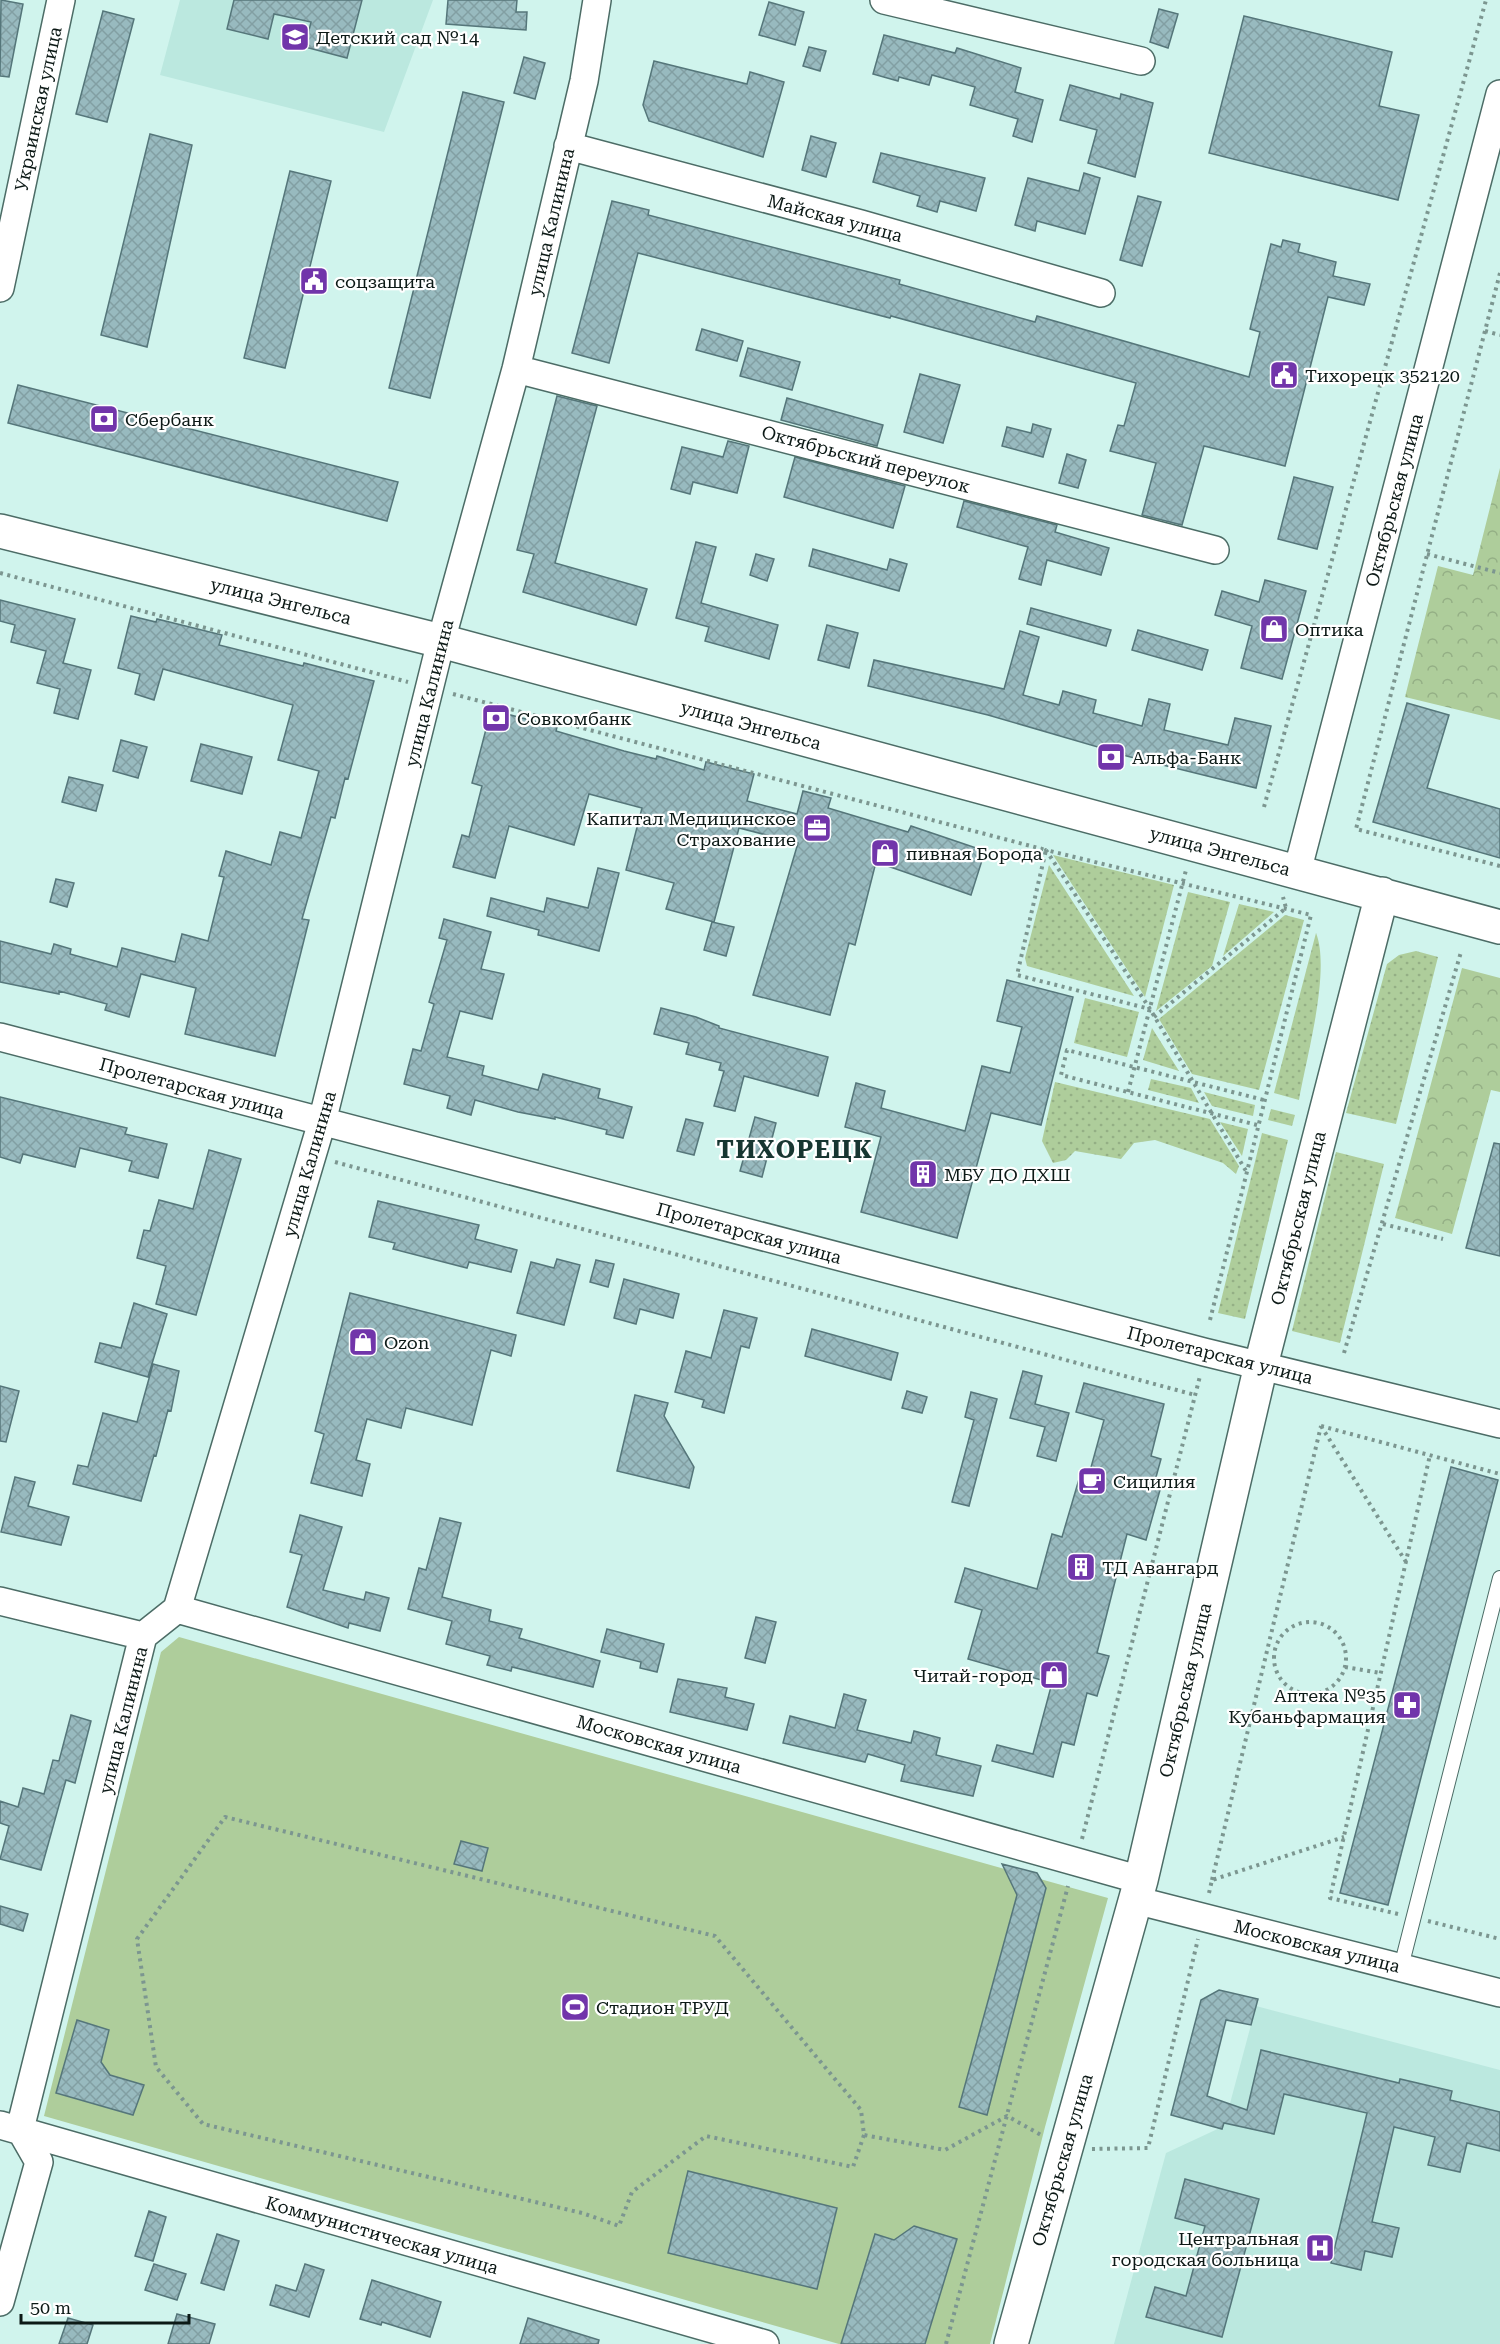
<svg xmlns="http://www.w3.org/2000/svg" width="1500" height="2344" font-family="'Roboto Serif',serif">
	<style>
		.built { fill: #bbe8df }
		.grass { fill: url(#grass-dots) }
		.park { fill: url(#park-crowns) }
		.pitch { fill: #aecd9b }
		.building { fill: url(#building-cross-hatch); stroke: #55767a; stroke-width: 1.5 }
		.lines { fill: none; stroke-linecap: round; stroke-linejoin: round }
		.service-casing { stroke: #4c6c66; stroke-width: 16 }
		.minor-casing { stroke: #4c6c66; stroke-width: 30 }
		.secondary-casing { stroke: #4c6c66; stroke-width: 36 }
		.path { stroke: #7c9690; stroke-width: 4; stroke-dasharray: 3 4.5; stroke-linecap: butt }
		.service { stroke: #fff; stroke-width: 14 }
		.minor { stroke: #fff; stroke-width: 27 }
		.secondary { stroke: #fff; stroke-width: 33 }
		.labels { text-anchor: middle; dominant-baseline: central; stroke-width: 4.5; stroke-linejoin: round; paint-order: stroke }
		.poi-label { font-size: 18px; fill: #0c1916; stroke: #fff; text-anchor: start }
		.street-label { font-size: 18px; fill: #0c1916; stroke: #fff }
		.district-label { font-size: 24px; font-weight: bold; letter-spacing: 1.5px; fill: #173631; stroke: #fff }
	</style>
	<defs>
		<pattern id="grass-dots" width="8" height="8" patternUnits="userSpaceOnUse" patternTransform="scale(1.5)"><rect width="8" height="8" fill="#aecd9b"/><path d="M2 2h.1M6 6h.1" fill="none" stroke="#94af85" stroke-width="1.8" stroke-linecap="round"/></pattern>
		<pattern id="park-crowns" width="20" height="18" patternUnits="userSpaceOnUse" patternTransform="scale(1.5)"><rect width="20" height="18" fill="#aecd9b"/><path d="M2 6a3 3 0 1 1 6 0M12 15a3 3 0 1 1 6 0" fill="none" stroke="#94af85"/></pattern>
		<pattern id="building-cross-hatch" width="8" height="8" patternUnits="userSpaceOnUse" patternTransform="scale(1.5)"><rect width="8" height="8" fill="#98babf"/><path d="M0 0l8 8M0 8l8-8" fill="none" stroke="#829fa3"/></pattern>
	</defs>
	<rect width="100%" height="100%" fill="#d0f4ed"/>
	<path class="built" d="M180,0H433L384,132L160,75Z
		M1256,2006L1500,2070V2344H1114L1166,2153L1224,2126Z"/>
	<path class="grass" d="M1053,855L1174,885L1145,997Z
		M1049,865L1134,996L1027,966L1025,958Z
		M1188,892L1230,902L1212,966L1156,1011Z
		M1239,904L1274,912L1223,956Z
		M1285,915L1304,920L1259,1090L1192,1074L1159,1019Z
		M1316,933C1331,971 1306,1059 1299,1100L1274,1093Z
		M1416,951L1438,957L1396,1124L1346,1113L1387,964L1399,955Z
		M1085,998L1139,1012L1127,1057L1074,1043Z
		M1152,1028L1179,1071L1143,1060Z
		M1151,1079L1191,1088L1199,1103L1148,1090Z
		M1055,1082L1210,1119L1239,1166L1236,1174L1223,1163L1155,1140L1134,1143L1121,1159L1075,1151L1066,1160L1053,1163L1042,1141Z
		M1204,1092L1255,1105L1253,1116L1212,1106Z
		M1271,1109L1295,1115L1292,1126L1268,1120Z
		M1220,1122L1248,1129L1242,1156Z
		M1262,1133L1288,1140L1245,1319L1218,1313Z
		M1336,1152L1384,1164L1340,1343L1292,1331Z"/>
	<path class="park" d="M1500,468V720L1405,697L1438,566L1473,575Z
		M1462,968L1500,978V1092L1491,1090L1452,1234L1395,1218Z"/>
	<path class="pitch" d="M179,1637L1108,1898L1045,2127L990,2344H839L44,2116L161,1652Z"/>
	<path class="building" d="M1,0L23,4L9,77L0,76Z
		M234,0H362L347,58L305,47L311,22L274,14L268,39L227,29Z
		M448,0H517L516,12H527L526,30L446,24Z
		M769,2L804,12L795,45L759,35Z
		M1159,9L1178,14L1168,48L1150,42Z
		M103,11L134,19L107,122L76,114Z
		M1244,16L1392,52L1379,106L1419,115L1398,200L1209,153Z
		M884,35L955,53L957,48L1021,68L1015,92L1043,100L1032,142L1013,136L1018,119L970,105L975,87L932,75L929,85L899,77L898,81L873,74Z
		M809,47L826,51L820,71L803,66Z
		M524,57L545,63L535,99L514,93Z
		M654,61L747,84L750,72L784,82L763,157L649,121L643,105Z
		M1070,85L1120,99L1121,94L1153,103L1135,177L1088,163L1097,130L1060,120Z
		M463,92L504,102L430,398L389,388Z
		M150,134L192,145L147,347L101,335Z
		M811,136L836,143L826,177L802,170Z
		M881,153L985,178L976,211L940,201L937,212L917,206L920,196L873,182Z
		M290,171L331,181L285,368L244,358Z
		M1084,173L1100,178L1085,234L1037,221L1035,231L1015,225L1028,178L1079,191Z
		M1138,196L1161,202L1142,266L1120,260Z
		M612,201L649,210L648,215L900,280L899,284L1035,322L1037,316L1249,377L1260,332L1250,329L1271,244L1281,247L1283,240L1300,244L1298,252L1336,262L1333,276L1370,284L1364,305L1328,297L1285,466L1204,446L1182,525L1142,515L1156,463L1110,451L1118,425L1124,426L1136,383L891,316L890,318L638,253L609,363L572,353Z
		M702,329L743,341L737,361L696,350Z
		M748,348L800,362L792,390L740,376Z
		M920,374L960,385L943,443L904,432Z
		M18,385L398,482L387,521L8,423Z
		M557,396L597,406L555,563L647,589L636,625L523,592L534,554L517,550Z
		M787,398L883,425L877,446L781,420Z
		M1033,424L1051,429L1043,457L1002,446L1007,427L1031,433Z
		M728,441L749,446L737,493L693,482L690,494L671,489L682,447L723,457Z
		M1067,454L1086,460L1078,488L1059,483Z
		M795,457L905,486L893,528L784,497Z
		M1294,477L1333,487L1317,549L1278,539Z
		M964,501L1057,525L1055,532L1109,548L1101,575L1047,560L1041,585L1019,579L1028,547L957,527Z
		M696,542L716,547L701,603L778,625L769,659L705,641L709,627L676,618Z
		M813,549L887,570L890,559L907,564L899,591L809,566Z
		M756,554L774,559L767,581L750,575Z
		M1265,580L1306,591L1282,679L1241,668L1252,626L1215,615L1222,591L1259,602Z
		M0,600L75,619L63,663L91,670L78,719L54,713L60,689L37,683L46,651L11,642L15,625L0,621Z
		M1031,608L1111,630L1106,646L1027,624Z
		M131,616L156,622L157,619L222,635L219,645L303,666L304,663L374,681L348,779L345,778L335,818L331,817L302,919L309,920L275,1056L185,1034L196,988L141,974L129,1017L105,1010L107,1004L59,991V994L0,982V941L51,954L54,944L71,949L70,954L117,967L122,948L175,962L182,934L208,941L224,877L219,876L226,851L271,865L280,832L301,838L319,771L278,760L293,705L163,669L154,700L135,694L140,674L118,668Z
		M827,625L858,633L849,668L818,660Z
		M1138,630L1208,650L1202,670L1132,650Z
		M1020,631L1039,637L1023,695L1059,705L1063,691L1096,700L1093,713L1142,726L1149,699L1170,704L1164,730L1228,745L1235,718L1271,726L1256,788L1098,749V747L988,715L868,686L874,660L1004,689Z
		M1407,703L1449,715L1427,788L1500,809V858L1373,822Z
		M491,710L557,727L556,731L624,751L656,759L657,756L704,770L706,762L754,774L747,801L797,814L803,791L831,798L828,808L908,832L911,826L985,851L971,895L876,862L855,945L849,943L830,1015L753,995L798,843L739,828L714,922L666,909L674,883L626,870L642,808L589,794L574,845L509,826L495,878L453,867L462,835L469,837L482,786L472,783Z
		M121,740L147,747L138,778L113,771Z
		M201,744L252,757L242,794L191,781Z
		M69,777L103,785L96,811L62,802Z
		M598,868L619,873L599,951L538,935L539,930L487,916L491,898L544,912L547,898L588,908Z
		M56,879L74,883L67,907L50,902Z
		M444,919L491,932L481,969L504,974L492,1019L460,1011L447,1057L484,1066L482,1075L538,1090L543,1074L600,1089L598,1098L632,1107L623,1138L606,1134L607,1130L555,1117V1119L518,1112L475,1100L471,1115L447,1108L450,1096L404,1084L413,1049L421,1051L434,1004L429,1002L447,940L439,938Z
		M712,922L734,927L726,956L704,950Z
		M1007,980L1073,997L1041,1125L991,1113L957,1238L861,1212L881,1137L845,1127L856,1083L885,1091L881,1108L965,1131L982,1066L1010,1073L1022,1027L997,1021Z
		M661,1008L696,1017L719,1026V1028L828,1057L818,1096L744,1076L735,1111L714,1106L724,1071L719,1070L721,1063L686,1054L689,1043L654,1034Z
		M0,1097L127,1128L125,1134L167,1144L158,1178L129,1171L132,1161L80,1148L75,1167L23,1154L20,1163L0,1157Z
		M755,1117L776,1123L762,1177L740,1171Z
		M686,1119L703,1123L694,1155L677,1151Z
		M1494,1143L1500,1144V1256L1466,1248Z
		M209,1150L241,1159L196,1315L156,1304L166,1266L137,1258L144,1230L150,1231L159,1200L193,1209Z
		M378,1201L479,1225L475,1239L517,1250L511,1272L469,1262L467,1268L393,1249L395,1243L369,1237Z
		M557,1259L580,1265L564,1325L517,1313L531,1262L554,1268Z
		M596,1260L614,1264L608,1287L590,1282Z
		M624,1279L679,1294L673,1318L640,1309L636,1324L614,1318Z
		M350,1293L516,1335L511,1356L491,1350L472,1425L406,1408L401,1428L367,1419L356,1460L370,1464L362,1496L311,1483L324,1434L315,1431Z
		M134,1303L167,1314L148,1377L95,1362L100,1343L121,1348Z
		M724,1310L757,1318L749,1348L741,1346L724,1413L702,1407L704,1400L675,1392L686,1351L711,1358Z
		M812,1329L898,1353L891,1380L805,1356Z
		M153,1364L179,1371L171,1411L168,1410L156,1456L154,1455L141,1501L73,1484L78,1465L88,1467L103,1413L137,1422Z
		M1023,1371L1042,1376L1035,1404L1069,1413L1056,1461L1037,1456L1045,1427L1010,1418Z
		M1084,1383L1164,1404L1151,1456L1161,1459L1153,1488L1160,1490L1146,1540L1127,1534L1097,1653L1109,1656L1097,1696L1087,1693L1074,1745L1062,1742L1053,1777L992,1761L997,1745L1033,1754L1052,1683L968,1659L982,1610L955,1602L965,1568L1037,1589L1052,1534L1062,1537L1082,1469L1090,1471L1104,1420L1076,1412Z
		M0,1386L19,1391L6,1442L0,1441Z
		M907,1391L927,1397L922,1413L902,1408Z
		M971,1392L997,1399L969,1506L952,1502L974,1420L965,1417Z
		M635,1395L668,1403L664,1416L694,1467L689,1488L617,1471Z
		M1451,1467L1498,1480L1388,1905L1340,1893Z
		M15,1477L35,1482L28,1506L69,1517L61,1545L1,1532Z
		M300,1515L342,1527L323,1590L364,1600L366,1592L389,1598L380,1631L349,1623L348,1628L287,1607L302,1555L290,1552Z
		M440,1518L461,1523L442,1597L491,1610L489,1621L522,1629L519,1638L600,1661L593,1687L512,1667L511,1671L487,1665L490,1656L446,1644L452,1621L408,1609L419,1568L426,1570Z
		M756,1617L776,1622L765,1663L745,1658Z
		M607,1629L664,1644L657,1672L640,1668L641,1662L601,1652Z
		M678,1679L727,1688L725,1697L754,1704L747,1730L670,1712Z
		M844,1694L866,1700L857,1730L911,1743L914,1731L940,1738L936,1755L981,1766L973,1796L901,1781L905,1765L868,1754L865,1762L783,1743L790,1716L835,1728Z
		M71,1715L91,1721L75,1783L66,1780L41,1870L0,1859L9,1826L0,1823V1801L18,1807L23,1788L44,1794L53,1760L59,1761Z
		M461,1841L488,1848L482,1871L454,1864Z
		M1002,1864L1037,1873L1046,1888L987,2115L959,2107L1017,1895Z
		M0,1906L28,1914L23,1931L0,1924Z
		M1219,1990L1258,1999L1251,2025L1226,2020L1207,2096L1247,2110L1261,2050L1399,2083L1400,2079L1452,2091L1450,2100L1500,2112V2151L1467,2143L1460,2172L1428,2165L1435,2137L1394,2127L1372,2222L1399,2228L1392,2257L1365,2251L1361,2270L1331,2263L1367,2113L1284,2094L1274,2134L1224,2123L1222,2129L1171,2115L1201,2000Z
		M77,2020L109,2030L101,2062L110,2075L144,2085L133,2115L56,2093Z
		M688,2171L837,2208L817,2289L668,2253Z
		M1185,2179L1259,2199L1222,2337L1146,2317L1155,2287L1186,2296L1205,2226L1175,2218Z
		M149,2211L166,2217L153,2261L135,2256Z
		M914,2226L957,2239L925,2344H841L875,2234L894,2240Z
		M217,2234L239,2241L224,2290L201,2283Z
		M154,2264L186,2274L177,2300L145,2290Z
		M305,2264L324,2270L309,2317L270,2305L276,2285L296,2291Z
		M372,2280L441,2302L430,2337L382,2322L381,2325L360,2319Z
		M177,2314L215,2324L209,2344H168Z
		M68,2318L93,2325L87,2344H59Z
		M528,2318L599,2340L598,2344H520Z"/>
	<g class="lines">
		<g class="service-casing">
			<path id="service" d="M1401,1967L1500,1578"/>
		</g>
		<g class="minor-casing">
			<path id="minor" d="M884,0L1141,61
				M568,146L861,224L1101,293
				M0,288L61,0
				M516,369L1215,550
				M1297,872L1500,94
				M0,1037L1204,1352L1500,1424
				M0,1601L143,1636
				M177,1609L1141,1880
				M1135,1900L1500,1993
				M0,2125L765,2344
				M0,2302L39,2162L20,2129L143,1636L177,1609L322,1122L441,641L516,369L584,81L597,0"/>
		</g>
		<g class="secondary-casing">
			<path id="secondary" d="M0,531L441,641L1500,927
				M1011,2344L1141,1880L1261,1365L1382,894"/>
		</g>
		<path class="path" d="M1500,273L1356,829L1500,866
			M1485,331L1500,335
			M1427,554L1500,573
			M0,573L408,682
			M453,694L1046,850L1017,975L1150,1009
			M1264,807L1486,0
			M1154,1017L1286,908L1283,897
			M1128,1092L1186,870
			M1257,1125L1061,1075L1067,1050L1264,1100
			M335,1162L1195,1395
			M1383,1224L1443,1239
			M1210,1320L1311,915L1046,850L1150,1009L1246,1171
			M1344,1353L1461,952
			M1321,1426L1500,1474
			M1321,1426L1406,1562
			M1274 1658a36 36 0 1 1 72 0a36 36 0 1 1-72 0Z
			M1345,1667L1381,1673
			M1082,1839L1200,1376
			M1212,1880L1321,1426
			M1209,1893L1212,1880L1344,1837
			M1398,1914L1330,1898L1430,1455
			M1428,1921L1500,1939
			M864,2135L853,2167L706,2136L632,2192L619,2226L582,2213L203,2124L156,2067L137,1939L225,1817L715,1936L861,2110L864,2135L945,2150L1007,2116L1043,2136
			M1092,2149L1148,2148L1198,1939
			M946,2344L1068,1886"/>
		<use href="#service" class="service"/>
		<use href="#minor" class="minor"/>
		<use href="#secondary" class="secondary"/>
	</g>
	<defs>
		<g id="school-square" transform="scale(1.5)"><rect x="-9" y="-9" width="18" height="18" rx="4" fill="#7135aa" stroke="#fff"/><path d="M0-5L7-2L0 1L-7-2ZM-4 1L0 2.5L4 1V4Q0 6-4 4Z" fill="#fff"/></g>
		<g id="civic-square" transform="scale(1.5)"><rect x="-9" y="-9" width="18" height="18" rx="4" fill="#7135aa" stroke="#fff"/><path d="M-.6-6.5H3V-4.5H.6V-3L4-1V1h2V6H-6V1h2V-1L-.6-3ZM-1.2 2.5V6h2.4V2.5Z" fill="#fff"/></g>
		<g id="bank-square" transform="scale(1.5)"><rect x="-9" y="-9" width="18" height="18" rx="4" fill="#7135aa" stroke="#fff"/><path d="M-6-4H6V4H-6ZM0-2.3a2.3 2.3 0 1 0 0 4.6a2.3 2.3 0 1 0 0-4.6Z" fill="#fff"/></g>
		<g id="shop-square" transform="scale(1.5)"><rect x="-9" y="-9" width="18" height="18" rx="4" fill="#7135aa" stroke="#fff"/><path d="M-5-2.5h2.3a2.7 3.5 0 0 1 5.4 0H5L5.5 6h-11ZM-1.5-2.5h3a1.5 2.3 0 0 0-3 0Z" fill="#fff"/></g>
		<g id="office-square" transform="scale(1.5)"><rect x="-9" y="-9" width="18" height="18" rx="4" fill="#7135aa" stroke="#fff"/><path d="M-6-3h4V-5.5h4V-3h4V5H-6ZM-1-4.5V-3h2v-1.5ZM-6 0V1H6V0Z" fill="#fff"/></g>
		<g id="building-square" transform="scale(1.5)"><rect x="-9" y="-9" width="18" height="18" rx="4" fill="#7135aa" stroke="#fff"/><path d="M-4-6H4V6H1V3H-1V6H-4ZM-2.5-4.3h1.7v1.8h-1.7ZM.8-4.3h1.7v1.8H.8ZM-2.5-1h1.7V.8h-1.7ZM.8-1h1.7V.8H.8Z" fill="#fff"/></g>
		<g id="cafe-square" transform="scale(1.5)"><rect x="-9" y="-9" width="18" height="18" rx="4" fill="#7135aa" stroke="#fff"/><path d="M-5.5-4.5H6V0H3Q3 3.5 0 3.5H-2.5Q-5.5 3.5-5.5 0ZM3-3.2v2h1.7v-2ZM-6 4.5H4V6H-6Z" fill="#fff"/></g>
		<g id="pharmacy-square" transform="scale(1.5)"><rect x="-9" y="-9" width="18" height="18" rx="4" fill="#7135aa" stroke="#fff"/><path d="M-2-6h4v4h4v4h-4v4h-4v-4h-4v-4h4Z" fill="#fff"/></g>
		<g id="stadium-square" transform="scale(1.5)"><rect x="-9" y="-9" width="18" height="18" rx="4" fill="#7135aa" stroke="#fff"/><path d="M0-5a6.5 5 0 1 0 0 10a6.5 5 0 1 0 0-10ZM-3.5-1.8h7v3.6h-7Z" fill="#fff"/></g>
		<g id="hospital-square" transform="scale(1.5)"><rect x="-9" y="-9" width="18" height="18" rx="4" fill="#7135aa" stroke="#fff"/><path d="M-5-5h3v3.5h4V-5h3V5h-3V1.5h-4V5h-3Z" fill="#fff"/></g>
	</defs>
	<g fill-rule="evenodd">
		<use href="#school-square" x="295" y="37"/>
		<use href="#civic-square" x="314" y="281"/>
		<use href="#civic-square" x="1284" y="375"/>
		<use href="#bank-square" x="104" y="419"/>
		<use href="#shop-square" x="1274" y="629"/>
		<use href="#bank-square" x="496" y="718"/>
		<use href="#bank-square" x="1111" y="757"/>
		<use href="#office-square" x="817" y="828"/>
		<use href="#shop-square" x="885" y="853"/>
		<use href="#building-square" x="923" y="1174"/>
		<use href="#shop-square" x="363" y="1342"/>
		<use href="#cafe-square" x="1092" y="1481"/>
		<use href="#building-square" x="1081" y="1567"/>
		<use href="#shop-square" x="1054" y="1675"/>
		<use href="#pharmacy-square" x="1407" y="1705"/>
		<use href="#stadium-square" x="575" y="2007"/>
		<use href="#hospital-square" x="1320" y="2248"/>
	</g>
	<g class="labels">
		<g class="poi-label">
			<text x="316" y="37">Детский сад №14</text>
			<text x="335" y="281">соцзащита</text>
			<text x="1305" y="375">Тихорецк 352120</text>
			<text x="125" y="419">Сбербанк</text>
			<text x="1295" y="629">Оптика</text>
			<text x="517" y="718">Совкомбанк</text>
			<text x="1132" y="757">Альфа-Банк</text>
			<text x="796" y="818" text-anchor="end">Капитал Медицинское<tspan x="796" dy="21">Страхование</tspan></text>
			<text x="906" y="853">пивная Борода</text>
			<text x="944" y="1174">МБУ ДО ДХШ</text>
			<text x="384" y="1342">Ozon</text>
			<text x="1113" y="1481">Сицилия</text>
			<text x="1102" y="1567">ТД Авангард</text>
			<text x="1033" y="1675" text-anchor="end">Читай-город</text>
			<text x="1386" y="1695" text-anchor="end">Аптека №35<tspan x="1386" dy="21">Кубаньфармация</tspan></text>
			<text x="596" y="2007">Стадион ТРУД</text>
			<text x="1299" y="2238" text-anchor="end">Центральная<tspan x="1299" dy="21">городская больница</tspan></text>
		</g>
		<g class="street-label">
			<text transform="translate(38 109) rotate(-78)">Украинская улица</text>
			<text transform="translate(835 218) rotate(15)">Майская улица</text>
			<text transform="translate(551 222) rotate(-77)">улица Калинина</text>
			<text transform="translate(866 459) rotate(15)">Октябрьский переулок</text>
			<text transform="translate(1394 500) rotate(-75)">Октябрьская улица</text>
			<text transform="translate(281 601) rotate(14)">улица Энгельса</text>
			<text transform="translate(429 693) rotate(-76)">улица Калинина</text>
			<text transform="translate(751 725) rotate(15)">улица Энгельса</text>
			<text transform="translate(1220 851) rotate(15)">улица Энгельса</text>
			<text transform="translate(192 1088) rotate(15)">Пролетарская улица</text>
			<text transform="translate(309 1164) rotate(-74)">улица Калинина</text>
			<text transform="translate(1298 1218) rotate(-76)">Октябрьская улица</text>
			<text transform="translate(749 1233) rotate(15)">Пролетарская улица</text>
			<text transform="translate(1220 1355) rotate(14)">Пролетарская улица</text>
			<text transform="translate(1185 1690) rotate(-77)">Октябрьская улица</text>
			<text transform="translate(123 1720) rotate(-76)">улица Калинина</text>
			<text transform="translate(659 1744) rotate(16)">Московская улица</text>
			<text transform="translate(1317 1946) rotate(14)">Московская улица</text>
			<text transform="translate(1062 2160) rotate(-74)">Октябрьская улица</text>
			<text transform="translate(382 2235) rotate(16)">Коммунистическая улица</text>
		</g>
		<g class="district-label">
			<text x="795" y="1150">ТИХОРЕЦК</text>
		</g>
	</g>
	<path d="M21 2314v9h168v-9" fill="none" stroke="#0c1916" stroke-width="3"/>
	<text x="30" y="2314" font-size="18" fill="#0c1916" stroke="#ffffff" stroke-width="4.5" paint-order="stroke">50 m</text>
</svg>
